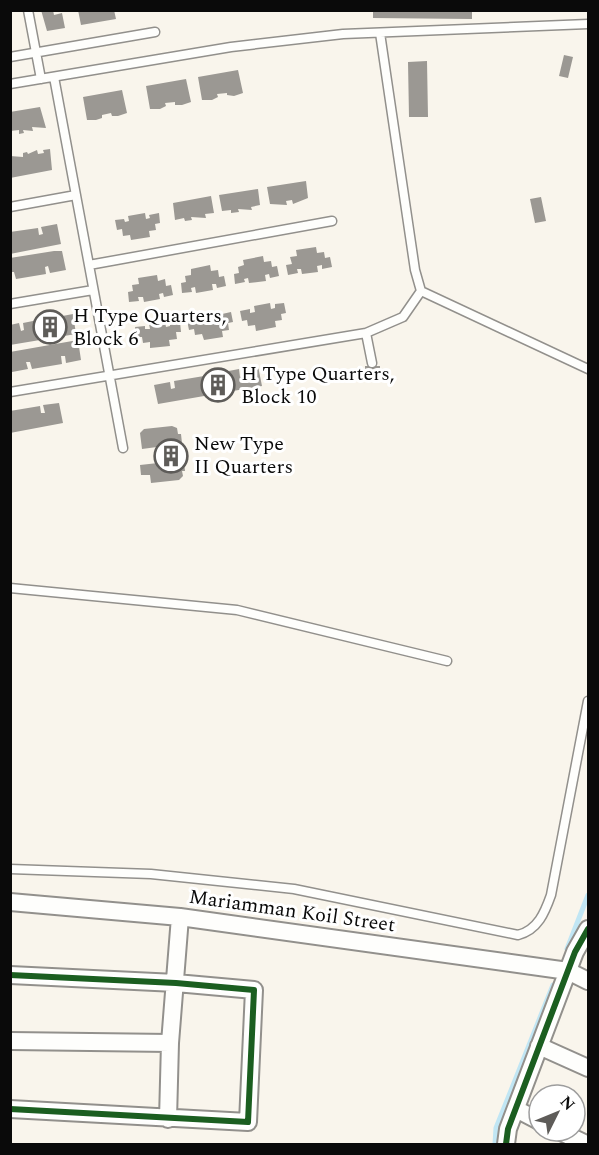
<svg xmlns="http://www.w3.org/2000/svg" width="599" height="1155" font-family="Spectral,serif">
	<style>
		.lines { fill: none; stroke-linecap: round; stroke-linejoin: round }
		.stream { stroke: #c1e6f4; stroke-width: 5 }
		.building { fill: #9b9893 }
		.lane-casing { stroke: #92908c; stroke-width: 11 }
		.street-casing { stroke: #92908c; stroke-width: 20 }
		.lane { stroke: #fefefc; stroke-width: 8 }
		.street { stroke: #fefefc; stroke-width: 16 }
		.cycleway-casing { stroke: #fff; stroke-width: 10 }
		.cycleway { stroke: #1b5e20; stroke-width: 6 }
		.labels { text-anchor: middle; dominant-baseline: central; stroke-width: 6; stroke-linejoin: round; paint-order: stroke }
		.poi-label { font-size: 20px; fill: #0a0a0a; stroke: #fff; text-anchor: start }
		.street-label { font-size: 20px; fill: #0a0a0a; stroke: #fff }
	</style>
	<rect width="100%" height="100%" fill="#f9f5ec"/>
	<g class="lines">
		<path class="stream" d="M567,949L588,895
			M495,1144L496,1128L553,985"/>
	</g>
	<path class="building" d="M41,10H53L54,15L62,13L65,28L47,31Z
		M78,10H114L116,19L81,25Z
		M373,10H472V19L373,18Z
		M564,55L573,57L568,78L559,76Z
		M427,61L428,117H409L408,62Z
		M238,70L243,93L234,96L227,95V93L217,94L218,97L212,100H202L198,77Z
		M186,79L191,102L182,105H175V102L165,103L166,106L160,109H150L146,86Z
		M122,90L127,113L118,116H112L111,113L102,115V118L96,120H87L83,97Z
		M40,107L46,128L32,127L33,131L23,130L24,133L19,134V130L10,131V112Z
		M50,149L52,170L10,178V156L23,157V153L27,152L28,154L37,150L38,154L44,153L43,150Z
		M306,181L308,198L293,204L292,200L286,201L287,205L270,204L267,187Z
		M258,189L260,205L251,207L252,210L238,209L239,212L231,213V210L222,211L219,195Z
		M211,196L214,213L205,214L206,218L191,217L192,220L185,221L184,218L175,220L173,203Z
		M541,197L546,221L535,223L530,199Z
		M145,213L146,219L150,218L149,215L159,213L160,223L155,224L156,230L149,231L150,237L131,240L130,235L123,236L122,229L117,230L115,220L124,219L125,222L129,221L128,216Z
		M57,224L61,244L10,254V232L38,228L39,235L43,234L41,227Z
		M316,247L317,253L324,252L325,258L330,257L332,267L322,269V265L317,266L318,272L302,274L301,269H297L298,273L288,275L286,265L292,264L290,257L297,256L296,250Z
		M54,251H62L66,270L50,273L48,266L45,267L46,274L16,279L14,272H10V258Z
		M263,256L264,262L271,261L272,267L277,266L279,276L270,278L269,274L265,275L266,281L249,283L248,278L244,279L245,282L235,284L234,274L239,273L238,267L244,265L243,260Z
		M210,265L211,271L218,270L219,277L224,276L226,286L217,288L216,284H212L213,290L196,293L195,287L191,288L192,292L182,293L181,283L186,282L185,276L191,275V269Z
		M157,275L158,281L165,279L166,286L171,285L173,295L164,297L163,293L159,294L160,299L144,302L143,297H138L139,301L129,302L128,292L133,291L132,285L139,284L138,278Z
		M270,303L271,309L275,308V304L284,303L286,313L281,314L282,320L275,321L276,327L256,331L255,325L248,326L247,320L242,321L240,311L250,309V313L255,312L254,306Z
		M231,312L233,322L228,323L229,330L222,331L223,337L204,340L202,334L195,335L194,329L189,330L187,320L197,318V322L202,321L201,316L217,313L218,318L222,317V314Z
		M73,314L76,334L10,345V325L19,323L21,331L24,330L23,323L53,317L55,325L59,324L57,317Z
		M165,322L166,327L170,326V323L180,322L181,332H176L177,339L169,340L170,346L150,348V342L143,343L142,337H137L135,327L145,326V329H150L149,324Z
		M78,340L81,360L66,363L65,356H61L62,364L32,369L30,362H26L28,369L12,372L10,352Z
		M258,366L262,386L158,404L154,385L170,382L171,389L175,388L174,381L204,376L206,383L210,382L208,375L239,369L240,377L244,376L242,369Z
		M365,366H380V376H365Z
		M59,403L63,423L10,433V411L40,406L41,413H45L43,405Z
		M172,426L177,428L178,434H181L185,471H182L183,476L179,480L151,483L150,475H141L140,465L158,463L157,447L142,449L140,433L144,429Z"/>
	<g class="lines">
		<g class="lane-casing">
			<path id="lane" d="M28,10L41,79
				M380,33L415,270L421,291L588,369
				M10,57L155,32
				M54,77L123,448
				M10,84L231,47L343,34L588,24
				M10,207L76,195
				M89,265L332,221
				M10,304L93,290
				M366,333L372,363
				M10,392L366,333L403,317L421,291
				M10,588L237,610L447,661
				M10,869L151,874L294,889L518,935C538,930 545,912 551,895L588,701"/>
		</g>
		<g class="street-casing">
			<path id="street" d="M10,902L180,917L568,971L588,981
				M10,975L176,983L254,990L248,1122L10,1109
				M10,1041L170,1043
				M539,1046L588,1068
				M516,1109L539,1121
				M168,1119L170,1043L180,917
				M559,1131L586,1144
				M506,1144L508,1129L575,952L588,929"/>
		</g>
		<use href="#lane" class="lane"/>
		<use href="#street" class="street"/>
		<g class="cycleway-casing">
			<path id="cycleway" d="M10,975L176,983L254,990L248,1122L10,1109
				M506,1144L508,1129L575,952L588,929"/>
		</g>
		<use href="#cycleway" class="cycleway"/>
	</g>
	<defs>
		<g id="building-ring" transform="scale(1.725)"><circle r="9.5" fill="#fff" stroke="#5e5c59" stroke-width="1.5"/><path d="M-4-6H4V6H1V3H-1V6H-4ZM-2.5-4.3h1.7v1.8h-1.7ZM.8-4.3h1.7v1.8H.8ZM-2.5-1h1.7V.8h-1.7ZM.8-1h1.7V.8H.8Z" fill="#5e5c59"/></g>
	</defs>
	<g fill-rule="evenodd">
		<use href="#building-ring" x="50" y="327"/>
		<use href="#building-ring" x="218" y="385"/>
		<use href="#building-ring" x="171" y="456"/>
	</g>
	<g class="labels">
		<g class="poi-label">
			<text x="73" y="316">H Type Quarters,<tspan x="73" dy="23">Block 6</tspan></text>
			<text x="241" y="374">H Type Quarters,<tspan x="241" dy="23">Block 10</tspan></text>
			<text x="194" y="444">New Type<tspan x="194" dy="23">II Quarters</tspan></text>
		</g>
		<g class="street-label">
			<text transform="translate(292 911) rotate(8)">Mariamman Koil Street</text>
		</g>
	</g>
	<rect width="599" height="1155" fill="none" stroke="#0a0a0a" stroke-width="24"/>
	<g transform="translate(557 1113) rotate(47)"><circle r="28" fill="#ffffff" stroke="#9d9d9d" stroke-width="1.5"/>
	<path d="M0-4.5L10 22L0 15L-10 22Z" fill="#5e5c59"/>
	<text y="-9" font-size="16" font-weight="bold" text-anchor="middle" fill="#0a0a0a">N</text>
	</g>
</svg>
